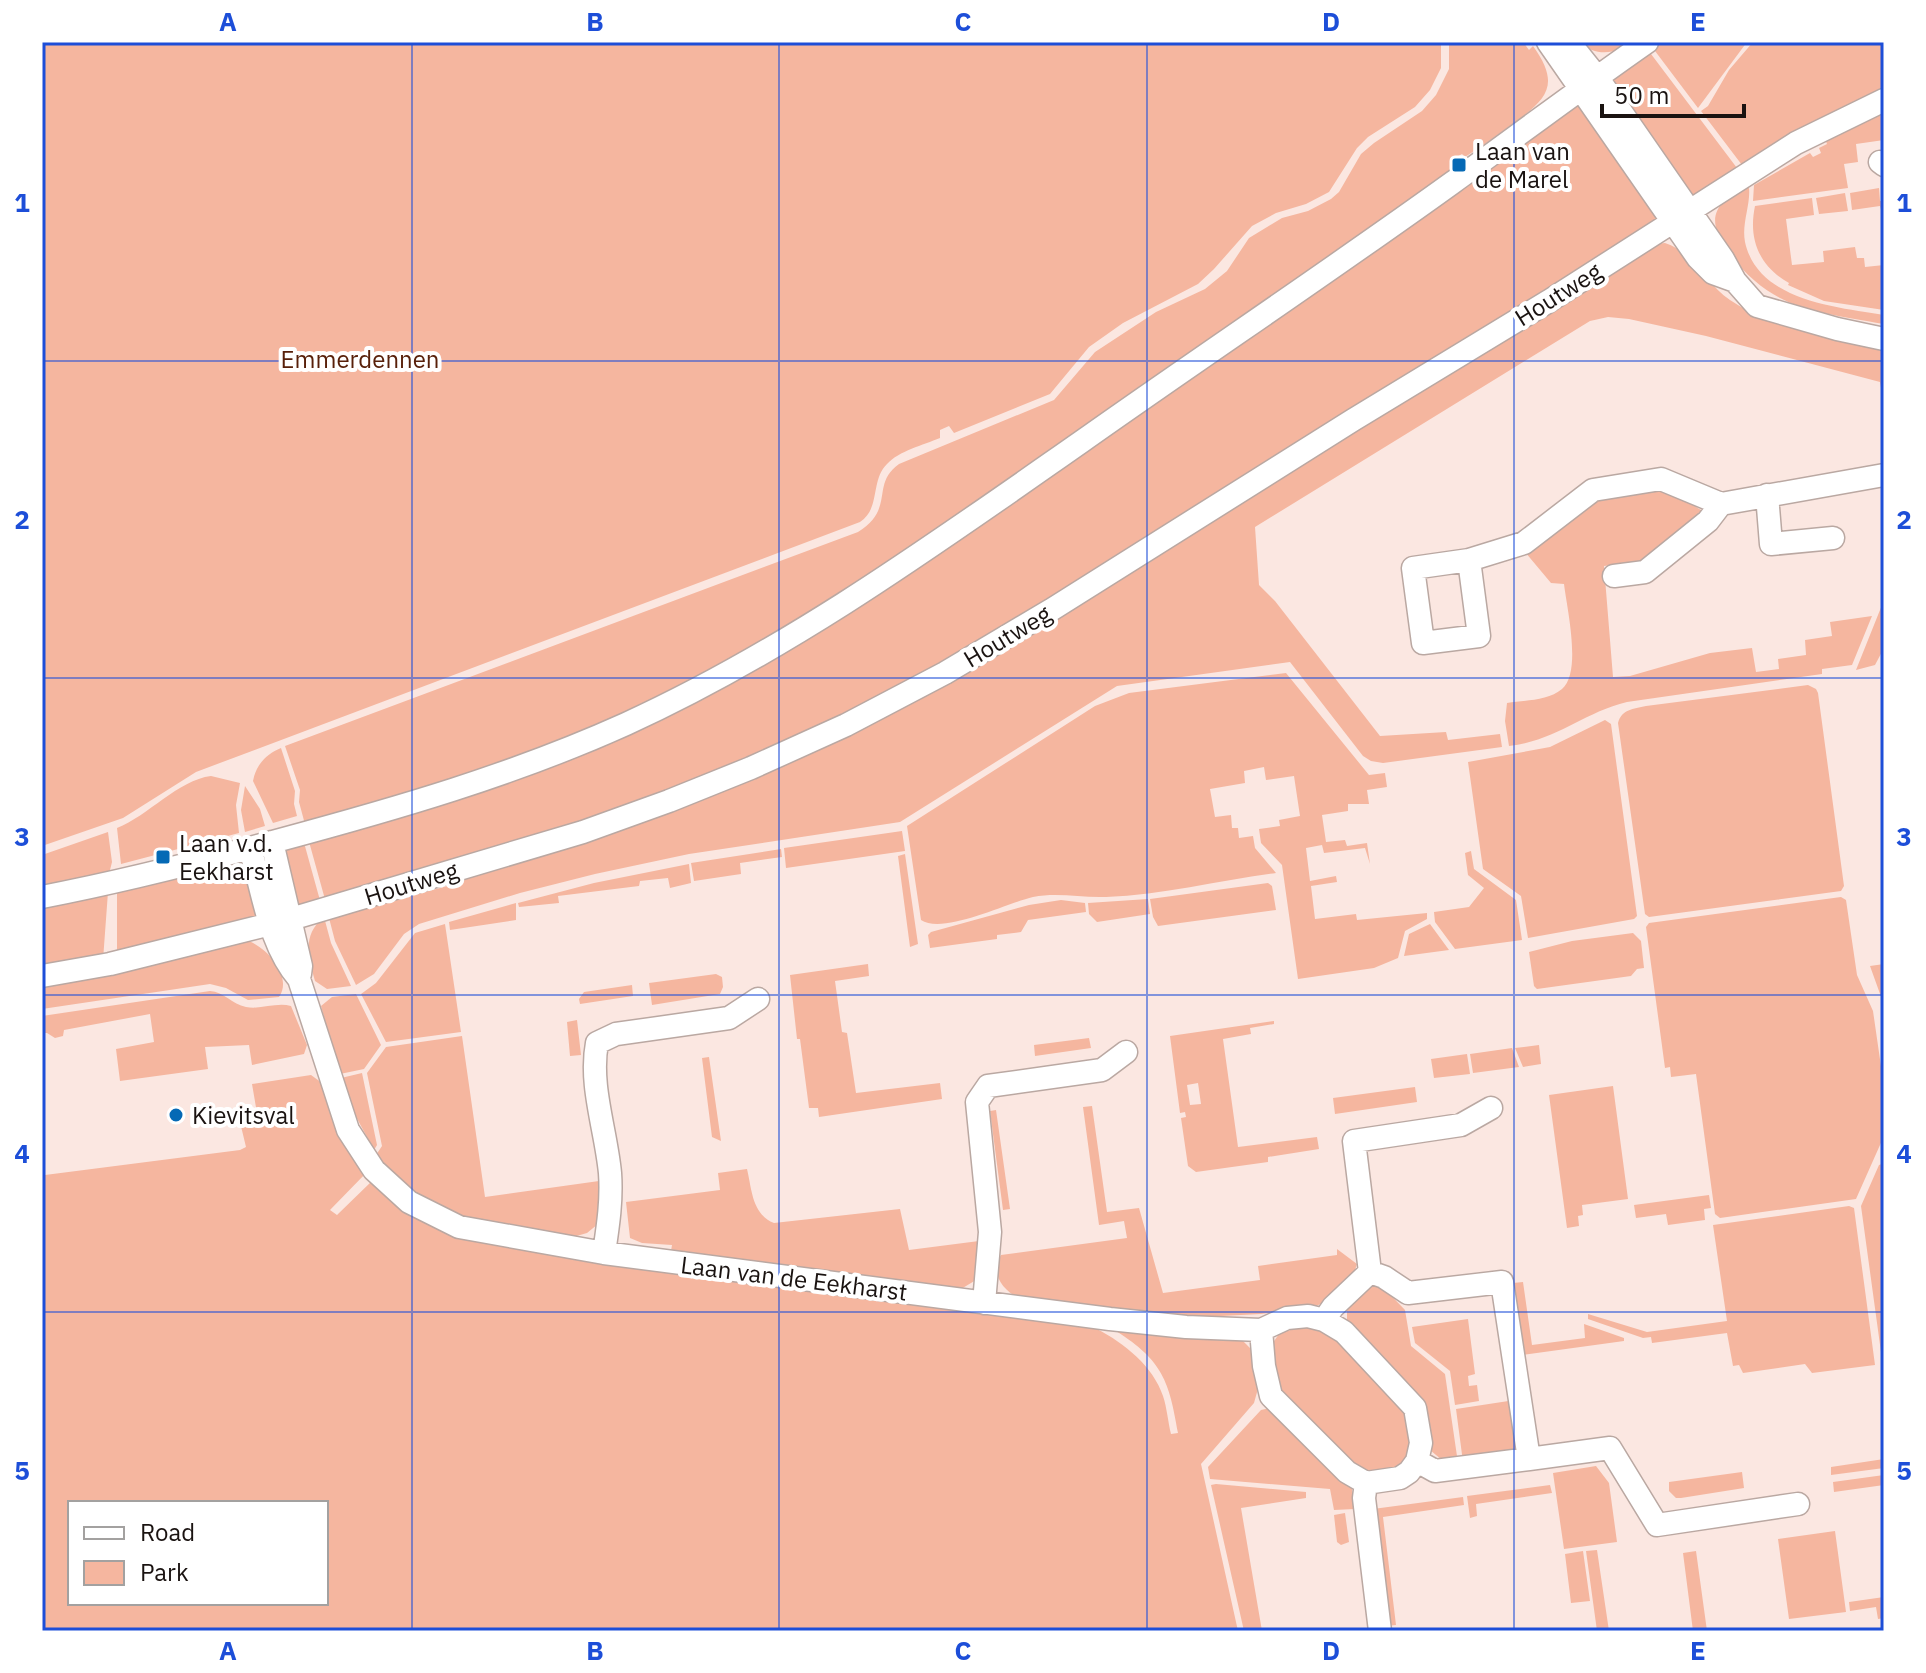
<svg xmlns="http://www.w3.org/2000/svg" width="1926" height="1673" font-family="'IBM Plex Sans',sans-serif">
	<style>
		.green { fill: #f5b69f; fill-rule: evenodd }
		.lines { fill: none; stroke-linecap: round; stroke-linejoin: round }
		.minor-casing { stroke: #baa8a2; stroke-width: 25 }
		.minor { stroke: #fff; stroke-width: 22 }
		.grid { fill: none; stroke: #1d4ed8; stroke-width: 2; stroke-opacity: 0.55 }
		.poi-dot { fill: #0569b5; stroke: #fff; stroke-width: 3 }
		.labels { text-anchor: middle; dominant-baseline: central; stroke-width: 8; stroke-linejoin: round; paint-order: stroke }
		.poi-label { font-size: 24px; fill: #1a1311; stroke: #fff; text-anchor: start }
		.street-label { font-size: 24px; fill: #1a1311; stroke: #fff }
		.park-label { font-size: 24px; fill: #58200a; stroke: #fff }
		.neatline { fill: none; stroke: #1d4ed8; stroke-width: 3 }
		.grid-label { font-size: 26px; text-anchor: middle; font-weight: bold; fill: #1d4ed8 }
	</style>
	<rect width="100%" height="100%" fill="#fbe7e1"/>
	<path class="green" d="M42,42H1441V68L1430,90L1415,107L1368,137L1357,148L1329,192L1306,204L1276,213L1252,226L1214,269L1198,284L1123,323L1089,347L1050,394L954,433L949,426L940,430V438C923,445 899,451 887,464C870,481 881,508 860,522L196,772L123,818L42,846Z
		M1449,42H1523L1529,50L1533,46C1562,86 1546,100 1511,125C1496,136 1481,147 1465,157L1462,154L1455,158L1459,166L906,551L774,638L583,737L306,828L299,802L300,790L285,746L858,532C896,508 870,485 899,464L1054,400L1095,352L1156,312L1205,289L1227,271L1249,238L1282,218L1308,211L1331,199L1339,192L1361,154L1374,143L1422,111L1436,95L1449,69Z
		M1579,42H1638C1616,52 1599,59 1579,42Z
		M1659,42H1747L1698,108L1652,47Z
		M1753,42H1884V88L1837,111L1745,169L1701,111L1708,106L1729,70Z
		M1648,50L1740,172L1695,197L1688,195L1613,87C1613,69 1634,60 1648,50Z
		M1574,105L1580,106L1656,213V220L1511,314L1470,335L1000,629L890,692L832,722L715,774L567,826L404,873L326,903L308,838L699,692Z
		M1884,109V140L1856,144L1858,162L1844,164L1848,188L1753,201L1754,185L1810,153L1813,157L1821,153L1819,148L1827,144L1825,139Z
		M1748,181C1753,201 1741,221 1745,242C1758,301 1836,307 1884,315V324C1815,311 1771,311 1727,250C1703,215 1718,203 1748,181Z
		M1879,188L1880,201H1884V220L1880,206L1852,210L1850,193Z
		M1845,193L1848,211L1819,214L1816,198Z
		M1812,198L1814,215L1786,219L1792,265L1824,262L1823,251L1855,247L1857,258H1864L1865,267L1884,265V310L1824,301L1788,285L1789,283C1759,266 1748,239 1755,206Z
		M1665,243C1692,251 1706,284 1730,300C1776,331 1831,337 1884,347V406L1880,382L1706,336L1629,319L1608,317L1590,321L1255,527L1259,585L1275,601L1380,736L1446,732L1448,740L1500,734L1502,747L1383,763L1371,761L1363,756L1290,662L1117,686L900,822L689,854L595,874L520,893L419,924L404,934L374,974L356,985L335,941L329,918L451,885L450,880L742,783L1655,244Z
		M1664,491L1682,498L1704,512L1642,562L1604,566L1613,677L1630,676L1710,653L1752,648L1756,672L1779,669L1778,659L1806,655L1805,640L1832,636L1830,622L1872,616L1852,665L1822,669V674L1627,702C1582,713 1558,740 1509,746L1505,721L1507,703C1525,700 1548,701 1562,689C1582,672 1567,609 1564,584L1551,583L1525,552L1592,502L1612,495Z
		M1884,600V648L1875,665L1856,670Z
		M1286,673L1369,775L1385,773L1387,787L1367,790L1369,804H1348V811L1322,815L1326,842L1345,840L1347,846L1367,843L1370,864L1365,848L1324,853L1322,845L1306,848L1310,881L1336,876L1337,882L1311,886L1315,919L1356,914L1357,920L1427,913V919L1405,931L1398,958L1374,968L1298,979L1282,865L1261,843L1259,829L1280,826L1279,820L1300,816L1294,776L1266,780L1264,767L1244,771L1245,783L1210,789L1215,817L1231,815L1232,828H1238L1239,838L1253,836L1255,848L1276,873C1220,880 1164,895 1106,897C1081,898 1058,892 1033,897C1007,903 943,935 921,920L907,826L1095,706L1129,693Z
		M1808,685L1816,689L1818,693L1844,886L1841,891L1649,917L1645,914L1618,723C1622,709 1633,709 1646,706Z
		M1605,720L1611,724L1637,916L1634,919L1528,938L1521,896L1483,869L1468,762L1550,747Z
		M281,748L295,791L294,804L297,816L273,823L253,781C256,765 266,754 281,748Z
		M211,776L240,783L236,805L239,833L121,864L117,828C148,816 178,780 211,776Z
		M245,786L260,809L265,826L245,832L241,810Z
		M902,831L905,851L786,868L784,848Z
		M108,832L112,862L109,874L42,888V855Z
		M303,839L321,904L299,906L293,900L283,850Z
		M781,849L782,857L740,863L741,874L694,881L691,863Z
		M1471,851L1474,869L1516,900L1522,940L1455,949L1435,922L1434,912L1469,907L1484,888L1468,875L1465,853Z
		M905,854L918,944L910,947L898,856Z
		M238,860L245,864L257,913L255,919L117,957V889Z
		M689,864L691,883L670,888L668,878L640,881L639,886L558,896L559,903L519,907L518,903L594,883Z
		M1268,883L1272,886L1276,910L1158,926L1153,917L1150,899Z
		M108,892L103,960L42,970V906Z
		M1841,897L1846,900L1857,975L1873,1011L1884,1087V1136L1856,1199L1720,1218L1715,1214L1696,1074L1671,1077L1670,1067L1665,1068L1646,927L1649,923Z
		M1148,899L1150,914L1097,922L1089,914L1088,903Z
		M1061,900L1085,903L1086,912L1028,920L1021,932L997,935V939L930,948L928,935L931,932L1029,905Z
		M516,903V920L450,930L449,922Z
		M324,917L331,943L351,986L327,989L315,981C308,956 302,935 324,917Z
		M445,924L461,1032L386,1042L361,994L376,983L415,933Z
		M1430,924L1449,950L1404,956L1409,934Z
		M1633,933L1641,941L1644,968L1637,969L1631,976L1537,989L1534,986L1529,952L1572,941Z
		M243,939C264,944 294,975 279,997L248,1000L226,988L210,984L42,1009V981Z
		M868,964L869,976L835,981L842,1032L847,1033L856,1093L940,1083L942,1099L819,1117L818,1108H809L800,1039H797L790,975Z
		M1884,964V1005L1870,966Z
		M716,974L722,977L723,987L720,994L652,1005L649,983Z
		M632,985L633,996L580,1004L579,999L584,992Z
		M210,991C224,992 232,1004 246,1007C261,1010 276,1002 291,1006L307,1045L304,1054L252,1065L249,1045L205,1047L208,1069L120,1081L116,1049L154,1042L150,1014L64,1030L63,1036L55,1038L47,1033H42V1016Z
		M356,994L381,1045L364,1069L340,1074L321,1006L332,997Z
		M577,1020L581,1055L570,1056L567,1022Z
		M1274,1021V1024L1250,1028L1251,1034L1223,1039L1238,1147L1317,1137L1319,1149L1268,1157V1162L1196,1172L1188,1166L1181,1118L1186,1117L1185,1112L1180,1113L1170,1036ZM1198,1083L1201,1104L1190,1105L1187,1085Z
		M462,1036L485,1197L599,1181L603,1185L598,1224L587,1233L573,1237L500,1227L455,1214L426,1201L391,1174L376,1155L382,1146L367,1073L386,1047Z
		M1089,1038L1091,1048L1035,1056L1034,1045Z
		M1539,1045L1541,1064L1523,1067L1515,1048Z
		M1512,1048L1519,1067L1473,1073L1470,1054Z
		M1467,1054L1470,1074L1434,1078L1431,1059Z
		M709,1057L721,1141L712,1137L702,1058Z
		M362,1073L377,1145L374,1150L354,1113L341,1078Z
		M311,1075L322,1083L367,1172L330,1210L337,1215L373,1180C405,1217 444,1232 490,1244L1097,1329C1124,1343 1153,1366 1163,1396C1167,1408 1168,1422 1171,1434L1178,1433C1169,1381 1163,1361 1116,1331L1242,1340L1253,1351L1259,1385L1254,1403L1201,1464L1238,1631H42V1158L45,1175L240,1150L246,1147L240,1122L258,1119L252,1084ZM70,1503H326V1603H70Z
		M1613,1086L1628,1199L1582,1205L1583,1215L1578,1216L1579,1226L1567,1228L1549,1095Z
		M1415,1087L1417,1102L1335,1114L1333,1098Z
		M1092,1106L1107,1212L1139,1208L1163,1293L1260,1280L1258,1266L1337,1255V1249L1357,1264L1355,1270L1325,1302L1316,1306L1261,1314L1181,1318L1019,1298C1002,1290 990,1273 1001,1255L1127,1238L1124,1221L1099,1225L1083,1107Z
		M996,1110L1010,1209L1003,1210L990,1111Z
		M1882,1164L1884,1177V1374L1861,1206L1879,1165Z
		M747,1169C752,1190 752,1214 774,1223L900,1209L909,1250L979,1241L976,1280L961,1289L671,1251L672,1245L642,1243L630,1238L626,1202L720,1190L718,1173Z
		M1709,1195L1711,1208L1704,1209L1705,1220L1668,1225L1666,1214L1636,1218L1634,1205Z
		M1849,1206L1854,1208L1875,1365L1812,1373L1805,1364L1743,1373L1739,1365L1733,1366L1727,1333L1652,1343L1651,1337L1643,1338L1588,1319V1314L1647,1332L1727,1321L1713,1225Z
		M1377,1281L1405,1310L1411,1346L1445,1374L1458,1463L1442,1460L1430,1450L1347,1324V1306Z
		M1523,1282L1532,1345L1585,1338L1584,1324L1624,1338V1341L1523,1355L1513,1283Z
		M1468,1319L1475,1374L1468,1376L1469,1386L1477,1385L1479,1401L1455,1405L1450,1371L1415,1343L1412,1327Z
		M1299,1327H1317L1336,1337L1407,1414L1411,1453L1400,1468L1363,1473L1286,1403L1273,1379L1272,1344L1279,1334Z
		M1515,1400L1520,1443L1515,1452L1463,1462L1456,1409Z
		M1270,1408L1345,1481L1352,1489L1355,1509L1334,1510L1330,1489L1210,1479L1208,1467L1261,1410Z
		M1884,1459V1468L1831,1475V1467Z
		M1596,1466L1609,1483L1617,1542L1564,1549L1553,1473Z
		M1742,1472L1744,1488L1681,1498H1676L1669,1491V1482Z
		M1884,1475V1485L1834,1492L1833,1482Z
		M1216,1484L1306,1492V1498L1241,1508L1262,1631H1244L1211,1485Z
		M1550,1485L1552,1493L1476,1504L1477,1516L1470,1518L1467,1496Z
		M1463,1497L1464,1505L1383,1517L1396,1625L1386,1626L1373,1509Z
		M1345,1513L1349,1542L1341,1545L1337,1542L1334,1515Z
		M1835,1531L1846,1612L1789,1619L1778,1539Z
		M1597,1550L1609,1631H1597L1586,1551Z
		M1583,1551L1590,1601L1571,1603L1565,1554Z
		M1696,1551L1707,1631H1693L1683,1553Z
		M1884,1597V1618L1878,1619L1876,1607L1850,1611L1849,1602Z"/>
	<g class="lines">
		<g class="minor-casing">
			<path id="minor" d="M1548,42L1698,258L1713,273L1735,281L1723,259L1597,77L1569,42
				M1880,162L1884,165
				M1735,281L1757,306L1837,329L1884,339
				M1767,495L1771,544L1833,538
				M1469,560L1479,636L1423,643L1413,568L1469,560L1524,543L1593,490L1661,479L1721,504L1884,475
				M1614,576L1645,572L1708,521L1721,504
				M272,842L301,966L300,974
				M248,849L253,859C264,899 271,947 299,979L348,1130L374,1170L409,1202L459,1227L604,1253L1110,1319L1186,1327L1261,1330L1287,1318L1308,1316L1324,1320L1344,1332L1415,1408L1421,1443L1417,1461L1409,1472L1400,1478L1366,1483L1347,1472L1271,1396L1264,1366L1261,1330
				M42,897C120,882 199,862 276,841C395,809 513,775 626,724C788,650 935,544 1081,442C1204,355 1330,271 1452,183C1517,136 1581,88 1647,42
				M42,976L110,964L291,919L583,832L669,801L751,768L846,725L945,673L1051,610L1353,420L1549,301L1796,143L1884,100
				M1491,1108L1461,1125L1354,1141L1370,1272L1384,1277L1408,1293L1502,1282L1529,1459L1610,1448L1657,1525L1798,1504
				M604,1253C608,1226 612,1200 610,1173C606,1130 589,1085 597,1043L616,1034L729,1018L758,999
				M984,1303L990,1232L977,1102L988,1086L1102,1070L1126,1052
				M1324,1320L1333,1307L1370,1272
				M1417,1461L1435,1471L1529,1459
				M1366,1483L1364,1498L1380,1631"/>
		</g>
		<use href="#minor" class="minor"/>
	</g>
	<path class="grid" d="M412,42V1631M779,42V1631M1147,42V1631M1514,42V1631M42,361H1884M42,678H1884M42,995H1884M42,1312H1884"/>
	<g class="poi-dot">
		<rect x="1451" y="157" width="16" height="16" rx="4"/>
		<rect x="155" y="849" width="16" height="16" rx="4"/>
		<circle cx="176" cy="1115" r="8"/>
	</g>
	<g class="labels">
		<g class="poi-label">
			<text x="1475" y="151">Laan van<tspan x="1475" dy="28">de Marel</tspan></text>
			<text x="179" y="843">Laan v.d.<tspan x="179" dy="28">Eekharst</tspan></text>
			<text x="192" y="1115">Kievitsval</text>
		</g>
		<g class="street-label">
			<text transform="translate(1558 294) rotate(-32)">Houtweg</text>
			<text transform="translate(1007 636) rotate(-31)">Houtweg</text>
			<text transform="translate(411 883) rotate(-17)">Houtweg</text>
			<text transform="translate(794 1278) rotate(7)">Laan van de Eekharst</text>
		</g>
		<g class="park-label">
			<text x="360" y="359">Emmerdennen</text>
		</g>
	</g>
	<rect width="1926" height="1673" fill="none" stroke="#ffffff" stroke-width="88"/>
	<rect x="68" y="1501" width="260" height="104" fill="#ffffff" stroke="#a3a1a0" stroke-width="2"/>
	<rect x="84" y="1527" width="40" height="12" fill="#ffffff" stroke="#a3a1a0" stroke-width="2"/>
	<text x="140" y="1541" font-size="24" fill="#1a1311">Road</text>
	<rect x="84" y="1561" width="40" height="24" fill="#f5b69f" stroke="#a3a1a0" stroke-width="2"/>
	<text x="140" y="1581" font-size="24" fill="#1a1311">Park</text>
	<path d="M1602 104v12h142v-12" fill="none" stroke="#1a1311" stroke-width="4"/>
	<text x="1614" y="104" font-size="24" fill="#1a1311" stroke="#ffffff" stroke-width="6" paint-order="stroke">50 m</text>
	<rect x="44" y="44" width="1838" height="1585" class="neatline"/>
	<g class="grid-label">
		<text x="228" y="31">A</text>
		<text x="595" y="31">B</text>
		<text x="963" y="31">C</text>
		<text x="1331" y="31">D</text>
		<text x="1698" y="31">E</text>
		<text x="22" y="212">1</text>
		<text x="1904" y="212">1</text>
		<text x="22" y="529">2</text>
		<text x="1904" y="529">2</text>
		<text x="22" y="846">3</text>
		<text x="1904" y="846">3</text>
		<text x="22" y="1163">4</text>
		<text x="1904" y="1163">4</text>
		<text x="22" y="1480">5</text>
		<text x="1904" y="1480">5</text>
		<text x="228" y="1660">A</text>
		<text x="595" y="1660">B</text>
		<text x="963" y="1660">C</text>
		<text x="1331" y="1660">D</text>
		<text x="1698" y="1660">E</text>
	</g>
</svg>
